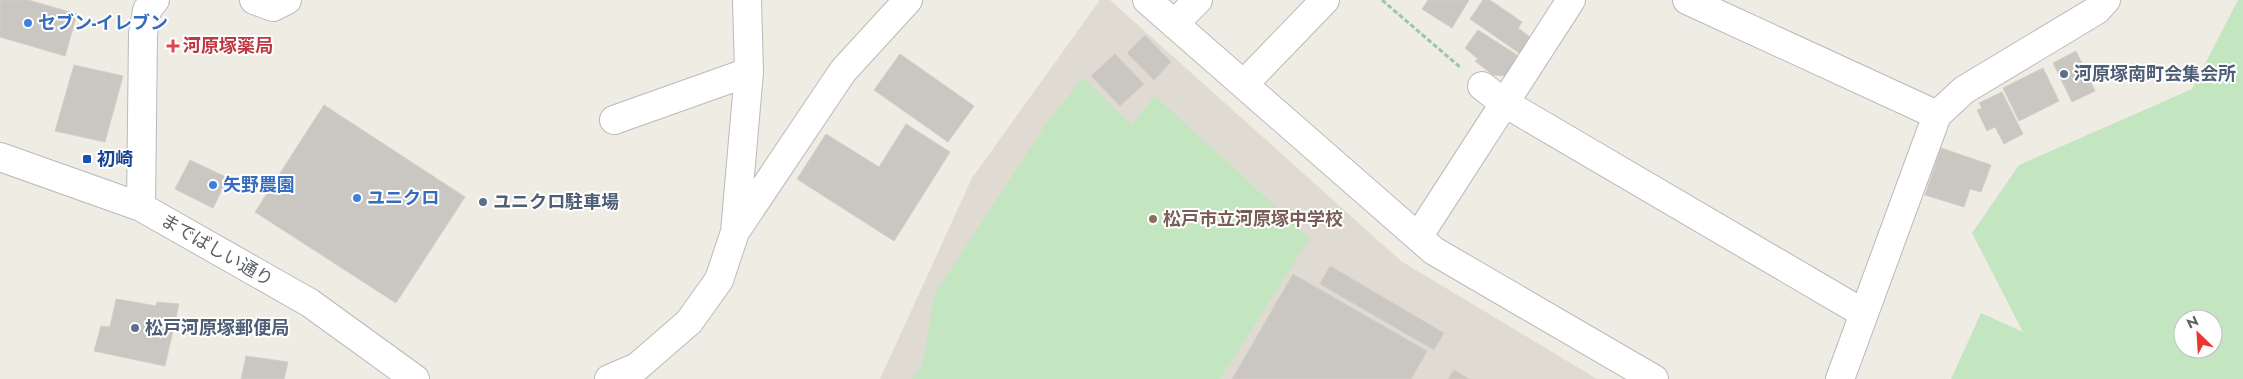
<svg xmlns="http://www.w3.org/2000/svg" width="2243" height="379" font-family="Jost,'Noto Sans JP',sans-serif">
	<style>
		.education { fill: #dfdbd2 }
		.green { fill: #c3e6c1; fill-rule: evenodd }
		.building { fill: #cac7c2; stroke: #d4cec3 }
		.lines { fill: none; stroke-linecap: round; stroke-linejoin: round }
		.minor-casing { stroke: #b7babe; stroke-width: 30 }
		.path { stroke: #9ac7a5; stroke-width: 3; stroke-dasharray: 5 2.5; stroke-linecap: butt }
		.minor { stroke: #fff; stroke-width: 28 }
		.shop-dot { fill: #3f7fe0; stroke: #fff; stroke-width: 2 }
		.health-dot { fill: #e0444e; stroke: #fff; stroke-width: 2 }
		.service-dot { fill: #5c6f8a; stroke: #fff; stroke-width: 2 }
		.transit-dot { fill: #1a4fb4; stroke: #fff; stroke-width: 2 }
		.education-dot { fill: #8d6e63; stroke: #fff; stroke-width: 2 }
		.labels { text-anchor: middle; dominant-baseline: central; stroke-width: 4; stroke-linejoin: round; paint-order: stroke }
		.shop-label { font-size: 18px; font-weight: bold; fill: #366cbe; stroke: #fff; text-anchor: start }
		.health-label { font-size: 18px; font-weight: bold; fill: #be3a42; stroke: #fff; text-anchor: start }
		.service-label { font-size: 18px; font-weight: bold; fill: #4e5e75; stroke: #fff; text-anchor: start }
		.transit-label { font-size: 18px; font-weight: bold; fill: #164399; stroke: #fff; text-anchor: start }
		.education-label { font-size: 18px; font-weight: bold; fill: #785e54; stroke: #fff; text-anchor: start }
		.street-label { font-size: 18px; fill: #5c6165; stroke: #fff }
	</style>
	<rect width="100%" height="100%" fill="#efece4"/>
	<path class="education" d="M1100,0H1110L1401,261L1597,379H880L972,178Z"/>
	<path class="green" d="M2238,0H2243V379H1951L1981,313L2023,332L1972,233L2019,165L2192,89ZM2183,319H2213V349H2183Z
		M1083,77L1131,125L1155,96L1310,238L1220,379H912L923,364L934,295L1046,124Z"/>
	<path class="building" d="M0,0H28L77,14L65,56L0,37Z
		M1428,0H1469L1452,28L1422,9Z
		M1483,0H1490L1522,22L1518,28L1530,37L1519,53L1470,19Z
		M1478,30L1517,55L1506,76L1493,75L1475,61L1478,59L1465,48Z
		M1145,35L1171,62L1154,80L1127,53Z
		M2076,51L2095,91L2072,102L2053,63Z
		M900,54L974,106L948,142L874,90Z
		M1115,54L1144,84L1120,106L1091,76Z
		M74,65L123,76L105,142L55,131Z
		M2043,68L2059,101L2019,121L2003,88Z
		M2002,92L2023,134L2004,144L1995,127L1987,131L1977,110L1982,108L1979,103Z
		M324,105L465,197L396,303L255,212Z
		M906,124L950,152L894,241L797,179L826,134L879,167Z
		M1941,148L1991,165L1981,192L1970,189L1964,207L1925,195Z
		M190,160L228,178L213,208L175,189Z
		M1330,266L1444,333L1434,350L1320,284Z
		M1293,274L1427,351L1411,379H1232Z
		M116,299L156,306L157,302L179,304L165,366L94,351L101,326L110,327Z
		M246,356L288,362L284,379H241Z
		M1454,370L1469,379H1448Z"/>
	<g class="lines">
		<g class="minor-casing">
			<path id="minor" d="M254,0L273,7L287,0
				M1147,0L1434,251L1654,379
				M1687,0L1937,115
				M1174,24L1198,0
				M1244,84L1325,0
				M1482,86L1503,102L1863,313
				M614,120L749,72
				M0,157L141,207L310,303L415,379
				M141,207L143,34L147,10L155,0
				M737,229L843,71L908,0
				M1418,237L1571,0
				M609,379L637,367L689,322L719,280L735,232L749,72L747,0
				M1840,379L1937,115L1964,90L2097,10L2106,0"/>
		</g>
		<path class="path" d="M1382,0L1461,68"/>
		<use href="#minor" class="minor"/>
	</g>
	<g class="shop-dot">
		<circle cx="28" cy="23" r="5"/>
		<circle cx="213" cy="185" r="5"/>
		<circle cx="357" cy="198" r="5"/>
	</g>
	<path class="health-dot" d="M170.5 38.5h5v5h5v5h-5v5h-5v-5h-5v-5h5z"/>
	<g class="service-dot">
		<circle cx="2064" cy="74" r="5"/>
		<circle cx="483" cy="202" r="5"/>
		<circle cx="135" cy="328" r="5"/>
	</g>
	<rect class="transit-dot" x="82" y="154" width="10" height="10" rx="2.5"/>
	<circle class="education-dot" cx="1153" cy="219" r="5"/>
	<g class="labels">
		<g class="shop-label">
			<text x="38" y="23">セブン-イレブン</text>
			<text x="223" y="185">矢野農園</text>
			<text x="367" y="198">ユニクロ</text>
		</g>
		<g class="health-label">
			<text x="183" y="46">河原塚薬局</text>
		</g>
		<g class="service-label">
			<text x="2074" y="74">河原塚南町会集会所</text>
			<text x="493" y="202">ユニクロ駐車場</text>
			<text x="145" y="328">松戸河原塚郵便局</text>
		</g>
		<g class="transit-label">
			<text x="97" y="159">初崎</text>
		</g>
		<g class="education-label">
			<text x="1163" y="219">松戸市立河原塚中学校</text>
		</g>
		<g class="street-label">
			<text transform="translate(217 250) rotate(30)">までばしい通り</text>
		</g>
	</g>
	<g transform="translate(2198 334) rotate(335)"><circle r="24" fill="#ffffff" stroke="#bec0c1"/>
	<path d="M0-4L9 19L0 12L-9 19Z" fill="#e93730"/>
	<text y="-8" font-size="14" font-weight="bold" text-anchor="middle" fill="#5c6165">N</text>
	</g>
</svg>
